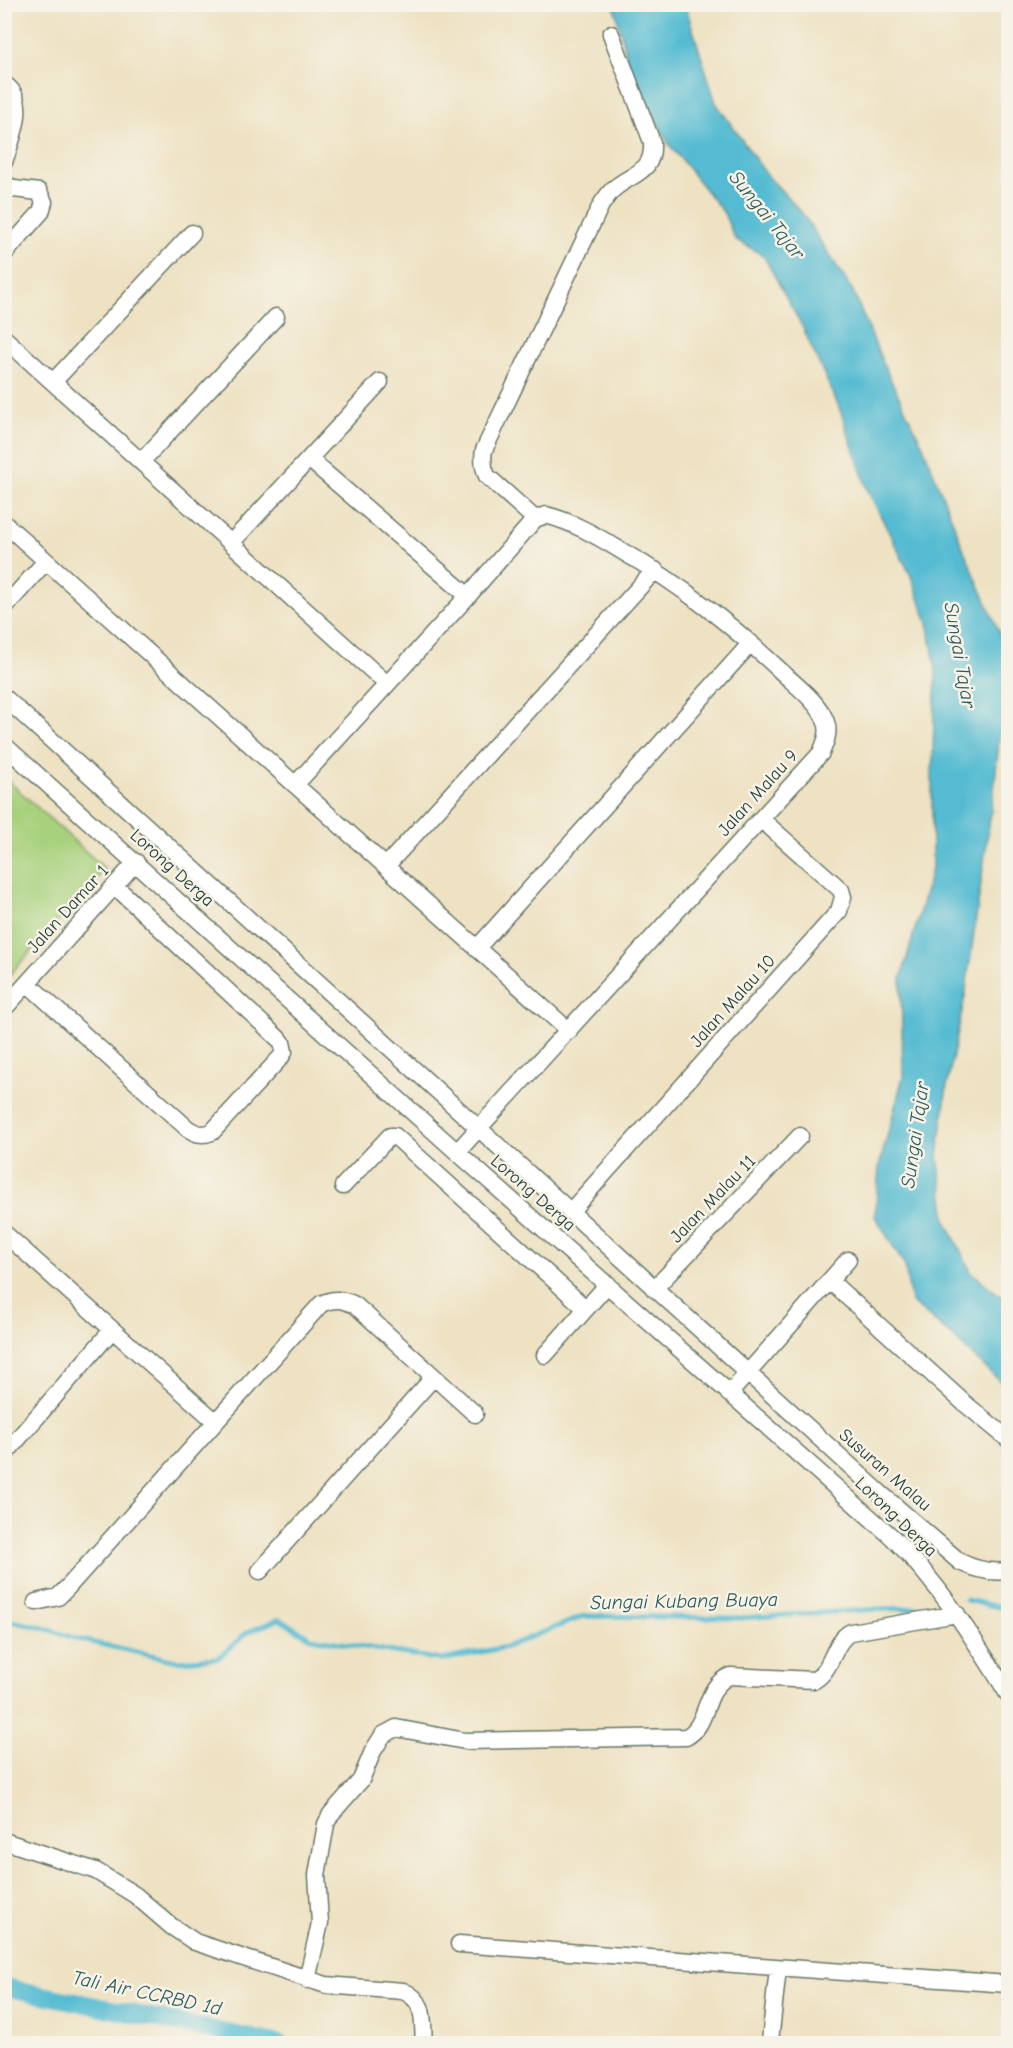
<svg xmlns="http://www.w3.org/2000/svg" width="1013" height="2048" font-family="'Comic Neue',sans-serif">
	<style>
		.green { fill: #a8d17d; stroke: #648758; stroke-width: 1.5 }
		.water { fill: #54bbd2; stroke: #3a7c83; stroke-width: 1.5 }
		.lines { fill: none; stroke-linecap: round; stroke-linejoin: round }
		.stream { stroke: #54bbd2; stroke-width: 5 }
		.canal { stroke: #54bbd2; stroke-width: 18 }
		.minor-casing { stroke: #677766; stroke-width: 19 }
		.minor { stroke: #fff; stroke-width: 16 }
		.labels { text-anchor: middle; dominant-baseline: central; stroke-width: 5; stroke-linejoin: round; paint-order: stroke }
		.street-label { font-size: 18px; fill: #1f3d34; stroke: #f7f3e8 }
		.water-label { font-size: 20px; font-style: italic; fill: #2c5c5c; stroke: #f7f3e8 }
	</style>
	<rect width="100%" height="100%" fill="#f7f3e8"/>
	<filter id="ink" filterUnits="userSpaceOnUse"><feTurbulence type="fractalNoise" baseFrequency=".0167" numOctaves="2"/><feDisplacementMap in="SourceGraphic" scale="12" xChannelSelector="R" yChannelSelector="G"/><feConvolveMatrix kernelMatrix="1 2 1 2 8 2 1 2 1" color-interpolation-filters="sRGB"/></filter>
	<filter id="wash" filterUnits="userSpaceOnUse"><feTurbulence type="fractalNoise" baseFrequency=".008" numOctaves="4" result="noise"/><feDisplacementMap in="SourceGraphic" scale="24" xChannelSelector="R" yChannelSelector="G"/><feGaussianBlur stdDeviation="1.35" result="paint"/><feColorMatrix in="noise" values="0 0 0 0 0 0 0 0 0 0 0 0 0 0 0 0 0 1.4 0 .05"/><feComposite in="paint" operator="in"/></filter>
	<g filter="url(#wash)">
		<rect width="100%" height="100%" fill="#eee2c3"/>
		<path class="green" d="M4,777L105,869L5,980H4Z"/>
		<path class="water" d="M614,5H685L716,103L766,174L802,213L853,291L886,370L923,446L965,553L1008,652L994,790L965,996L947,1085L938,1156L946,1221L971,1272L1008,1302V1389L950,1334L911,1302L905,1266L875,1216L879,1167L903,1077L901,979L932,868V778L936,670L928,623L911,576L868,491L839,407L802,326L763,255L735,239L724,213L669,144L629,68Z"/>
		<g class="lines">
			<path class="stream" d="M966,1600L1008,1609
				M4,1620L41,1627L77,1639L177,1661L218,1658L248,1632L279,1619L311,1638L442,1660L506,1647L584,1616L740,1618L879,1609L927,1608"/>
			<path class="canal" d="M4,1987L280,2044"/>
		</g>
	</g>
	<g filter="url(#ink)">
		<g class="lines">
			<g class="minor-casing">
				<path id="minor" d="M4,84C30,100 11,140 4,162
					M4,183L14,189L39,192L44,202L41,212L4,254
					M4,338L387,684
					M53,382L192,233
					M309,459L468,596
					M141,462L276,317
					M535,519L487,476C483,467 482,460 484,450L601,205C606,198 610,191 616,187C636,172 654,171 652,142L611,34
					M4,523L569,1031
					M231,543L380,382
					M4,608L46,561
					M4,697L880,1493L960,1562C976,1570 991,1573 1008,1571
					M4,745L457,1152L892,1537C939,1583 974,1639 1008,1694
					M295,785L468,596L535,519L546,515C573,522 597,536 620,550C682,585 733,626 784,674C798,687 820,704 826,722C830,733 825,743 821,753L457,1152
					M386,866L655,570
					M477,948L751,643
					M28,984L187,1128C196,1134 202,1136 212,1132L281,1057L284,1052L282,1042L115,886
					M4,1009L136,862
					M343,1186L390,1136H395L585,1308
					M570,1212L839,911L843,897L841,890L761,819
					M4,1233L216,1422
					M830,1281L963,1402L1008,1439
					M654,1289L800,1136
					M545,1355L608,1284
					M729,1394L848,1260
					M4,1455L112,1330
					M260,1571L433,1378
					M36,1602L58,1597L68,1587L321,1304C334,1298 342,1299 355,1305L475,1414
					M4,1841L96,1871L135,1895L171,1926L195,1942L326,1985L403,1991C427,2001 422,2021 424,2044
					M459,1944L1008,1984
					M307,1980L320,1923L317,1875L326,1824L331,1814L361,1780L373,1751L383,1735L396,1728L465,1741L686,1737C710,1725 703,1686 730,1676L815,1680C833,1669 833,1641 851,1632L957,1614
					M770,2041L778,1968"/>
			</g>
			<use href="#minor" class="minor"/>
		</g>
	</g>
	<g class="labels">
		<g class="street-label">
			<text transform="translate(758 793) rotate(-48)">Jalan Malau 9</text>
			<text transform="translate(172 868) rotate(42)">Lorong Derga</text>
			<text transform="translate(68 909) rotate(-48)">Jalan Damar 1</text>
			<text transform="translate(733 1001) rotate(-48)">Jalan Malau 10</text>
			<text transform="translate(533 1193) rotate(41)">Lorong Derga</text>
			<text transform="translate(713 1199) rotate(-46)">Jalan Malau 11</text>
			<text transform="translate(885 1470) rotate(41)">Susuran Malau</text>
			<text transform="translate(896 1517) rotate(44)">Lorong Derga</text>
		</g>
		<g class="water-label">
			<text transform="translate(767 215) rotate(51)">Sungai Tajar</text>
			<text transform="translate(960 655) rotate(80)">Sungai Tajar</text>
			<text transform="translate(915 1135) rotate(-82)">Sungai Tajar</text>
			<text transform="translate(684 1601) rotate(-1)">Sungai Kubang Buaya</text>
			<text transform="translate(147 1993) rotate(12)">Tali Air CCRBD 1d</text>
		</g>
	</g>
	<rect width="1013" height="2048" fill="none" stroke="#f7f3e8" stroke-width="24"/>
</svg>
